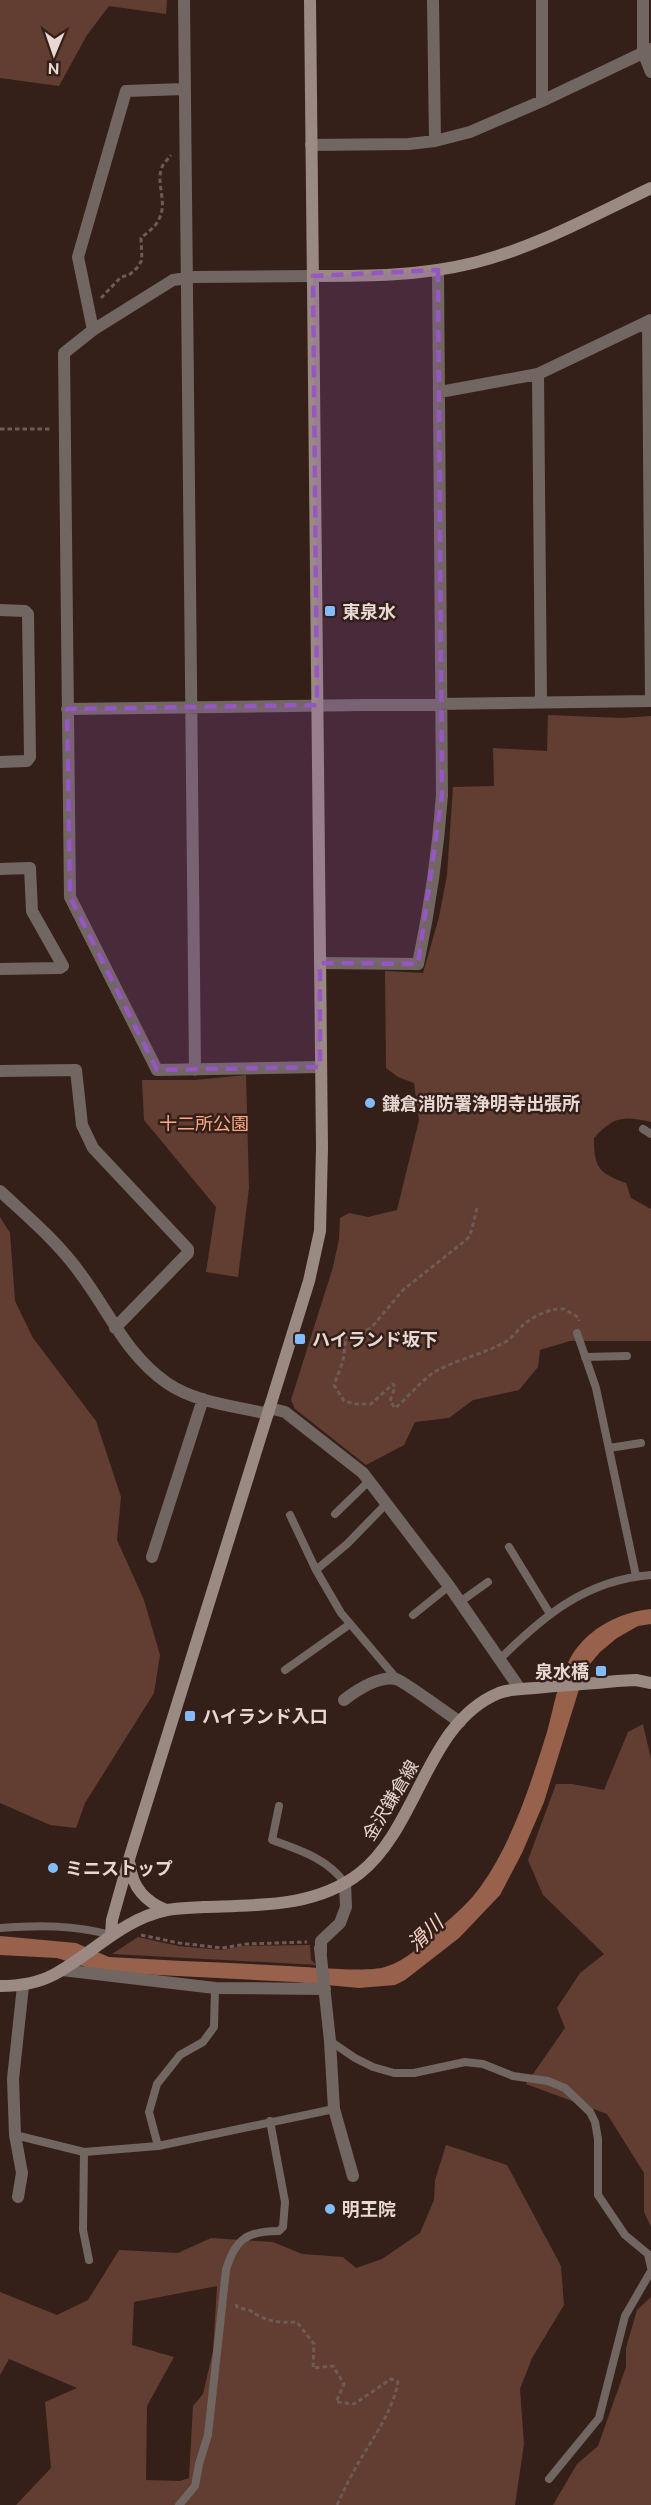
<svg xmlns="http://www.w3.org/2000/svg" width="651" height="2505" font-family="Ubuntu,'Noto Sans JP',sans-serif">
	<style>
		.green { fill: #613e31; fill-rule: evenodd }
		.water { fill: #98614b }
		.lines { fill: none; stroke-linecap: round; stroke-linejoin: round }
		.path { stroke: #6e5b54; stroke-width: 3; stroke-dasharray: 4.5 3; stroke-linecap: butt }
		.lane { stroke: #716661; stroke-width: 8 }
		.street { stroke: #716661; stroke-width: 12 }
		.secondary { stroke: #9b8a83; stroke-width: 12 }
		.marked { fill: #9657c4; fill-opacity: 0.2; stroke: #9657c4; stroke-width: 4.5; stroke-dasharray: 12 8; stroke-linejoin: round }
		.poi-dot { fill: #83bcfb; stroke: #352019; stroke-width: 2 }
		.labels { text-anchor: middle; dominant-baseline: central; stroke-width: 5; stroke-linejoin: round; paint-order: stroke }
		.poi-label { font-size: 18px; font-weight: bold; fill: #e7d8d3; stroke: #352019; text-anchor: start }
		.park-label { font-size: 18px; fill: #fda988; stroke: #352019 }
		.street-label { font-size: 18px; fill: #e7d8d3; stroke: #352019 }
		.water-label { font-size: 20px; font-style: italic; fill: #f9d6c8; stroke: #352019 }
	</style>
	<rect width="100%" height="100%" fill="#352019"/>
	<path class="green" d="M0,0H167L166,14L109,6L87,35L59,86L0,78Z
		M548,715L622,718L651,716V1122C624,1116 614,1116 594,1138C594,1167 598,1173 626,1183L631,1198L651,1209V1341H570L540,1350L538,1367L519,1390L473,1400L449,1418L415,1422L404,1445L366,1465L295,1409L291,1400L333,1267L339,1239L340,1218L349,1213L368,1217L397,1210L419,1120L414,1083L398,1077L386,1068L385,971L423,973L439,917L447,875L453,787L494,786L493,748L547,751Z
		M246,1075L249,1188L238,1277L206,1272L216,1207L144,1120L142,1080H195Z
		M0,1217L10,1233L15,1301L33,1338L96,1421L121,1497L117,1540L144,1600L160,1655L154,1693L85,1803L76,1828L50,1825L0,1803Z
		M643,1724L651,1759V2227L644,2212V2173L607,2114L526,2084L565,2028L557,2008L580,1973L604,1954L543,1895L528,1860L556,1784H572L604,1790L628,1732Z
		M138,1937L178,1946L222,1950L242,1946L310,1945L311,1960L317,1965L112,1954Z
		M446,2145L507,2165L561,2266L564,2305L532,2358L520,2389L524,2444L515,2505H16L51,2468L45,2402L77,2388L9,2359L0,2375V2292L57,2315L88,2300L119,2250L178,2253L211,2238L273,2242L302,2254L343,2257L356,2268L382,2259L420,2233L434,2200L435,2180ZM217,2286L213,2351L203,2394L193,2406L189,2478L180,2481L146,2480L147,2406L174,2357L132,2345L134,2302Z
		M651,2297V2505H553L577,2464L598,2446L626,2367V2348L637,2310Z"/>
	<path class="water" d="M651,1609V1624L638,1626L617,1638L600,1652L585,1670L544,1802L522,1853L500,1895L459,1938L405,1980L395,1985L359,1988L295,1982L120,1973L92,1969L57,1958L0,1955V1936L76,1943L109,1957C174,1961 239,1963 304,1967C323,1968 369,1972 385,1967C406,1961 424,1943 440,1928C454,1915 470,1902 481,1886C512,1843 531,1783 547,1732C554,1707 558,1678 572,1655C589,1628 620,1612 651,1609Z"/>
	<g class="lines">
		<path class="path" d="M101,298L121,277L129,275L137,268L142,260L141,238C147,233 155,227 158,221C169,203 155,184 162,167C164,163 168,159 171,155
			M0,429H52
			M477,1208L470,1236L466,1240L403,1290L371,1328L346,1338L343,1361L334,1385L344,1401L355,1404H371L393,1384L395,1387L390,1401L395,1408C409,1397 420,1381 436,1371C458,1359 484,1354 505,1342C512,1338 517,1331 522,1326C533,1316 550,1308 564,1309L578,1317L579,1321
			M141,1935L179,1943L222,1948L247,1944L307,1942
			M236,2304L237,2307C241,2309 248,2309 251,2311C267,2322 278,2323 297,2322L314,2344L313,2368L333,2366L344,2384L336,2402L354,2404L391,2379L398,2382C392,2413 372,2439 356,2467C349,2479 343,2492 337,2505"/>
		<path class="lane" d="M643,1129L651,1134
			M577,1333L596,1388L636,1576
			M585,1357L627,1356
			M609,1448L641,1443
			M387,1503L347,1544L316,1570L341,1613L397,1679
			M335,1514L369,1481
			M290,1515L316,1570
			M509,1547L550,1614
			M460,1602L488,1582
			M413,1615L449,1586
			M499,1660C543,1616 586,1580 651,1575
			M285,1670L350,1624
			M279,1806L272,1840C299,1850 327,1858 345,1883
			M0,1928C39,1925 74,1925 111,1935
			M330,2041L355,2058L373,2067L394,2073H414L465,2062L483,2064L513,2076L548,2081L565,2088L590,2112L595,2122L598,2139V2195L625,2235L648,2254L651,2267
			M15,2135L84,2152L158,2146L334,2109
			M158,2146L149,2112L157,2084L180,2055L203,2042L214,2027L215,1988
			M84,2152L83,2230L89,2260
			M549,2479L599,2418L625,2316L651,2271
			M179,2505L195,2486L199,2464L208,2435L226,2270C235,2239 247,2231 279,2231L283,2227L285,2202L270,2121"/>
		<path class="street" d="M184,0L195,1070
			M433,0L435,141
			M542,0V101
			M643,0V52L651,72
			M311,145L409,144L435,141L470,132L542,101L651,49
			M313,276L194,277L173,280L93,330L64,353L70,897L157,1070L320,1067
			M648,321L651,701
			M93,330L78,257L126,91L184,89
			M538,374L541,702
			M440,392L538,374L651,320
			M0,610L25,611L28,614L30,757L27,761L0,762
			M67,709L651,701
			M0,869L30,868L32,911L63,966L60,968L0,969
			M320,963L418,964C430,907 438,852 442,795L438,270
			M0,1071L76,1070L82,1125L93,1148L188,1249V1253L115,1328
			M0,1191C28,1217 58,1242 80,1273C109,1311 126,1355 167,1383C196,1403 235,1406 268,1414
			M269,1408L285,1412L363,1473L449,1586L520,1689
			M152,1557L203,1399
			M344,1700C357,1690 378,1676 396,1679C404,1681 449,1715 460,1722
			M320,1948L330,2041L334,2109L353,2176
			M321,1953V1941L340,1923L346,1907L345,1883
			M62,1970L215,1988L325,1989
			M18,2197L22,2173L15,2135L13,2079L23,1986"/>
		<path class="secondary" d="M313,276C367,276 421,276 473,263C535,248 594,215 651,188
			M130,1865C132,1887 146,1902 166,1910
			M111,1935L112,1920L130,1856L309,1281L320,1231L322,1148L310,0
			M0,1986C18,1986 36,1984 53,1975C91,1955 122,1919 167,1910C178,1908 191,1908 203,1907C257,1905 315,1908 360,1873C419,1826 426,1723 499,1693C510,1689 524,1689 535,1688C563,1685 590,1684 617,1681L636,1680L651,1683"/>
	</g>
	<path class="marked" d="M438,270L442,795L418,964L320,963V1067L157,1070L70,897L67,709L317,705L313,276Z"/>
	<g class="poi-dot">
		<rect x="324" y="605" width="12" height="12" rx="3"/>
		<circle cx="370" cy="1103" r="6"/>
		<rect x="294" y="1333" width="12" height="12" rx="3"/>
		<rect x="595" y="1665" width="12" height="12" rx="3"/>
		<rect x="184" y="1710" width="12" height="12" rx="3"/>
		<circle cx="53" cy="1868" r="6"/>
		<circle cx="330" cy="2209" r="6"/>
	</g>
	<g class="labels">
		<g class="poi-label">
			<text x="342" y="611">東泉水</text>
			<text x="382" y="1103">鎌倉消防署浄明寺出張所</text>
			<text x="312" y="1339">ハイランド坂下</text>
			<text x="589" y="1671" text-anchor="end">泉水橋</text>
			<text x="202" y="1716">ハイランド入口</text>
			<text x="65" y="1868">ミニストップ</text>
			<text x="342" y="2209">明王院</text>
		</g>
		<g class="park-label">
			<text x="204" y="1123">十二所公園</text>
		</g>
		<g class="street-label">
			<text transform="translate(390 1800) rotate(-59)">金沢鎌倉線</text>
		</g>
		<g class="water-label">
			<text transform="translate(425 1933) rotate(-43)">滑川</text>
		</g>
	</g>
	<g transform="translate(54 54) rotate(182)" stroke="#352019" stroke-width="4.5" paint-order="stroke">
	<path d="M0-4.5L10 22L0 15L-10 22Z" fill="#e7d8d3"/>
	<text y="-9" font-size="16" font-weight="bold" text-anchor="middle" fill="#e7d8d3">N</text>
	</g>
</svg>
